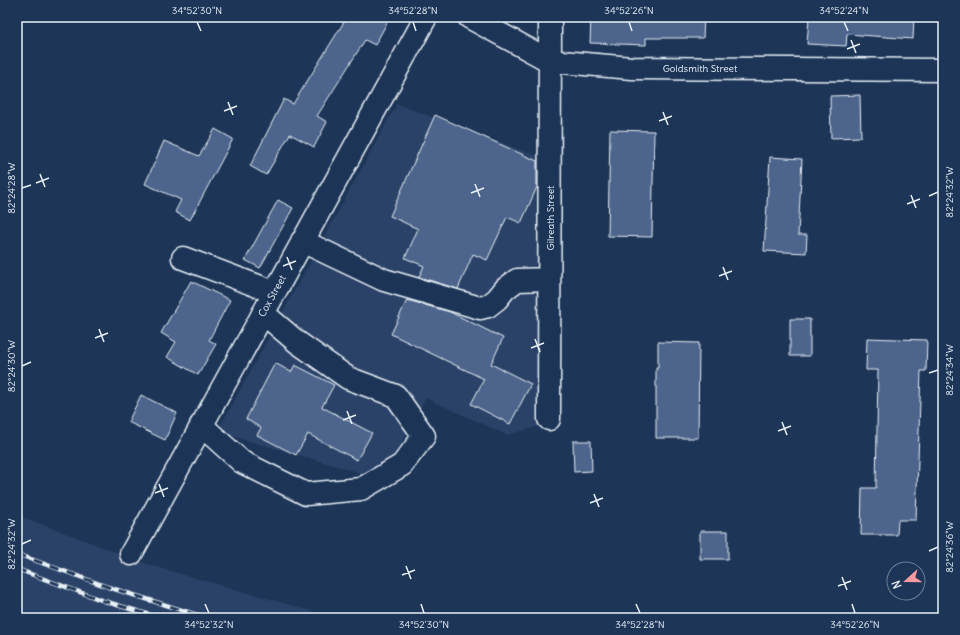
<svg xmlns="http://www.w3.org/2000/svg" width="960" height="635" font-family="Delius,sans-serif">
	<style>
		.built { fill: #2c4367 }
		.building { fill: #4e658c; stroke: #e8f1f8 }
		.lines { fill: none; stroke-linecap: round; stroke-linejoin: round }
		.minor-casing { stroke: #e8f1f8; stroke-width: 25 }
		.minor { stroke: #1d3557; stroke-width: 22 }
		.rail-casing { stroke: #e8f1f8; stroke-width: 4.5 }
		.rail { stroke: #1d3557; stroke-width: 3; stroke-dasharray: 9; stroke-linecap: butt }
		.ticks { fill: none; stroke: #e8f1f8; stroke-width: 1.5 }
		.labels { text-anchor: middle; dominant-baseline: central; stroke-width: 3; stroke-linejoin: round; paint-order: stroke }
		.street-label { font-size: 10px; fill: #e8f1f8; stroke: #1d3557 }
		.neatline { fill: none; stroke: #e8f1f8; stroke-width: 1.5 }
		.ticks-label { font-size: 10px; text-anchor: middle; fill: #e8f1f8 }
	</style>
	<rect width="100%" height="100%" fill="#1d3557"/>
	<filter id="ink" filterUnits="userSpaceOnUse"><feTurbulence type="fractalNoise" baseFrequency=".025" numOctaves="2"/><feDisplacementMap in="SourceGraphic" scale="8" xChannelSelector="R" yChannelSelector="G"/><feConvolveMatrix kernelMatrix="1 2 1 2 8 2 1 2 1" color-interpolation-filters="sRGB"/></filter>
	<g filter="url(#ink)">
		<path class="built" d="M397,104L545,159L551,423L507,435L426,398L382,479L217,432Z
			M17,515L153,566L336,618H17Z"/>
		<path class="building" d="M347,17H390L375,45L365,40L317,116L327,122L314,147L290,134L266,175L250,166L284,99L293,104Z
			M591,17H704L703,38H646V45L590,43Z
			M809,17H914L913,39L847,34L846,46L807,44Z
			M860,95L861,137L831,138L830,96Z
			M435,115L537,161V187L521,223L507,217L487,260L473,254L458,289L419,277L424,266L405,258L418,229L390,216Z
			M215,129L233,139L190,220L175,212L181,200L145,184L164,141L199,156Z
			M610,130L654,131L652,237L608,236Z
			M770,157L802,159L798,235H807L806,253L764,251Z
			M278,200L293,208L260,268L245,260Z
			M191,281L230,300L209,340L216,344L198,375L167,357L176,342L161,333Z
			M407,300L450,312L503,338L491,364L531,384L510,424L471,404L484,379L391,334Z
			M790,319H810V356H790Z
			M867,338L927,340L926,371H921L916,520H898L897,535H861L862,488H876L878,370H866Z
			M658,342L699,343L698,438H656V368H658Z
			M275,363L291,372L295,365L334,385L322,407L372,433L357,460L308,434L296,455L257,435L261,428L246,419Z
			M141,395L177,413L165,440L128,422Z
			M573,441H591L592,471L574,472Z
			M700,531H728V559H700Z"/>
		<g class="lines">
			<g class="minor-casing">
				<path id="minor" d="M469,17L550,61L632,68L943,70
					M302,241L384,280L480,308L488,306L497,299L505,289L517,280L549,279
					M183,258L274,292
					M549,419L550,17
					M201,425L242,462L306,494L361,489L402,465L424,436L396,396L348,378L297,342L263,313
					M131,554L426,17"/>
			</g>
			<use href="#minor" class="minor"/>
			<g class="rail-casing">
				<path id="rail" d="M17,554L108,587L207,618
					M17,569L104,601L160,618"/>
			</g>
			<use href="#rail" class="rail"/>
		</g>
	</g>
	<path class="ticks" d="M197,22L201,31M413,22L416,31M629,22L632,31M844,22L848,31M851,40L856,53M847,49L860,44M228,102L233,115M224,111L237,106M663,112L668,125M659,121L672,116M40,174L45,187M36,183L49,178M475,184L480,197M22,188L31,185M471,193L484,188M911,195L916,208M929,196L938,192M907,204L920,199M287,257L292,270M283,266L296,261M723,267L728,280M719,276L732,271M99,329L104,342M95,338L108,333M535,339L540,352M531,348L544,343M22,366L31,362M929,373L938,370M347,411L352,424M343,420L356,415M782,422L787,435M778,431L791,426M159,484L164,497M155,493L168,488M594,494L599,507M590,503L603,498M22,544L31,540M929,551L938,547M406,566L411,579M402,575L415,570M842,577L847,590M838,586L851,581M205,604L209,613M421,604L424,613M636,604L640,613M852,604L855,613"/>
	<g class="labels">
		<g class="street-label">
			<text x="700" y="68">Goldsmith Street</text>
			<text transform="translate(550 218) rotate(-90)">Gilreath Street</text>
			<text transform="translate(272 296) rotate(-61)">Cox Street</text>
		</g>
	</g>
	<rect width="960" height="635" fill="none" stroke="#1d3557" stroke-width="44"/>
	<g transform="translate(906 581) rotate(249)"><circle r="19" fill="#1d3557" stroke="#6e8097"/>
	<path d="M0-3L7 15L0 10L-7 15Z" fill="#ff9aa2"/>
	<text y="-6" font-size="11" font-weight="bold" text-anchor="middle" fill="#e8f1f8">N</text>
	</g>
	<rect x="22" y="22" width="916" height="591" class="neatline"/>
	<g class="ticks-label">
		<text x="197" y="14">34°52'30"N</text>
		<text x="413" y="14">34°52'28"N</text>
		<text x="629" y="14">34°52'26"N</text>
		<text x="844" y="14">34°52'24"N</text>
		<text transform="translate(11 188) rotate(-90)" y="4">82°24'28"W</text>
		<text transform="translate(949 192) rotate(-90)" y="4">82°24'32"W</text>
		<text transform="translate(11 366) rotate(-90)" y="4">82°24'30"W</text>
		<text transform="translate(949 370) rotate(-90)" y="4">82°24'34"W</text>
		<text transform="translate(11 544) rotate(-90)" y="4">82°24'32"W</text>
		<text transform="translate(949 547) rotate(-90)" y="4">82°24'36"W</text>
		<text x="209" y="628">34°52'32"N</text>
		<text x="424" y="628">34°52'30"N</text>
		<text x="640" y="628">34°52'28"N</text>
		<text x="855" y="628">34°52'26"N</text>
	</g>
</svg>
